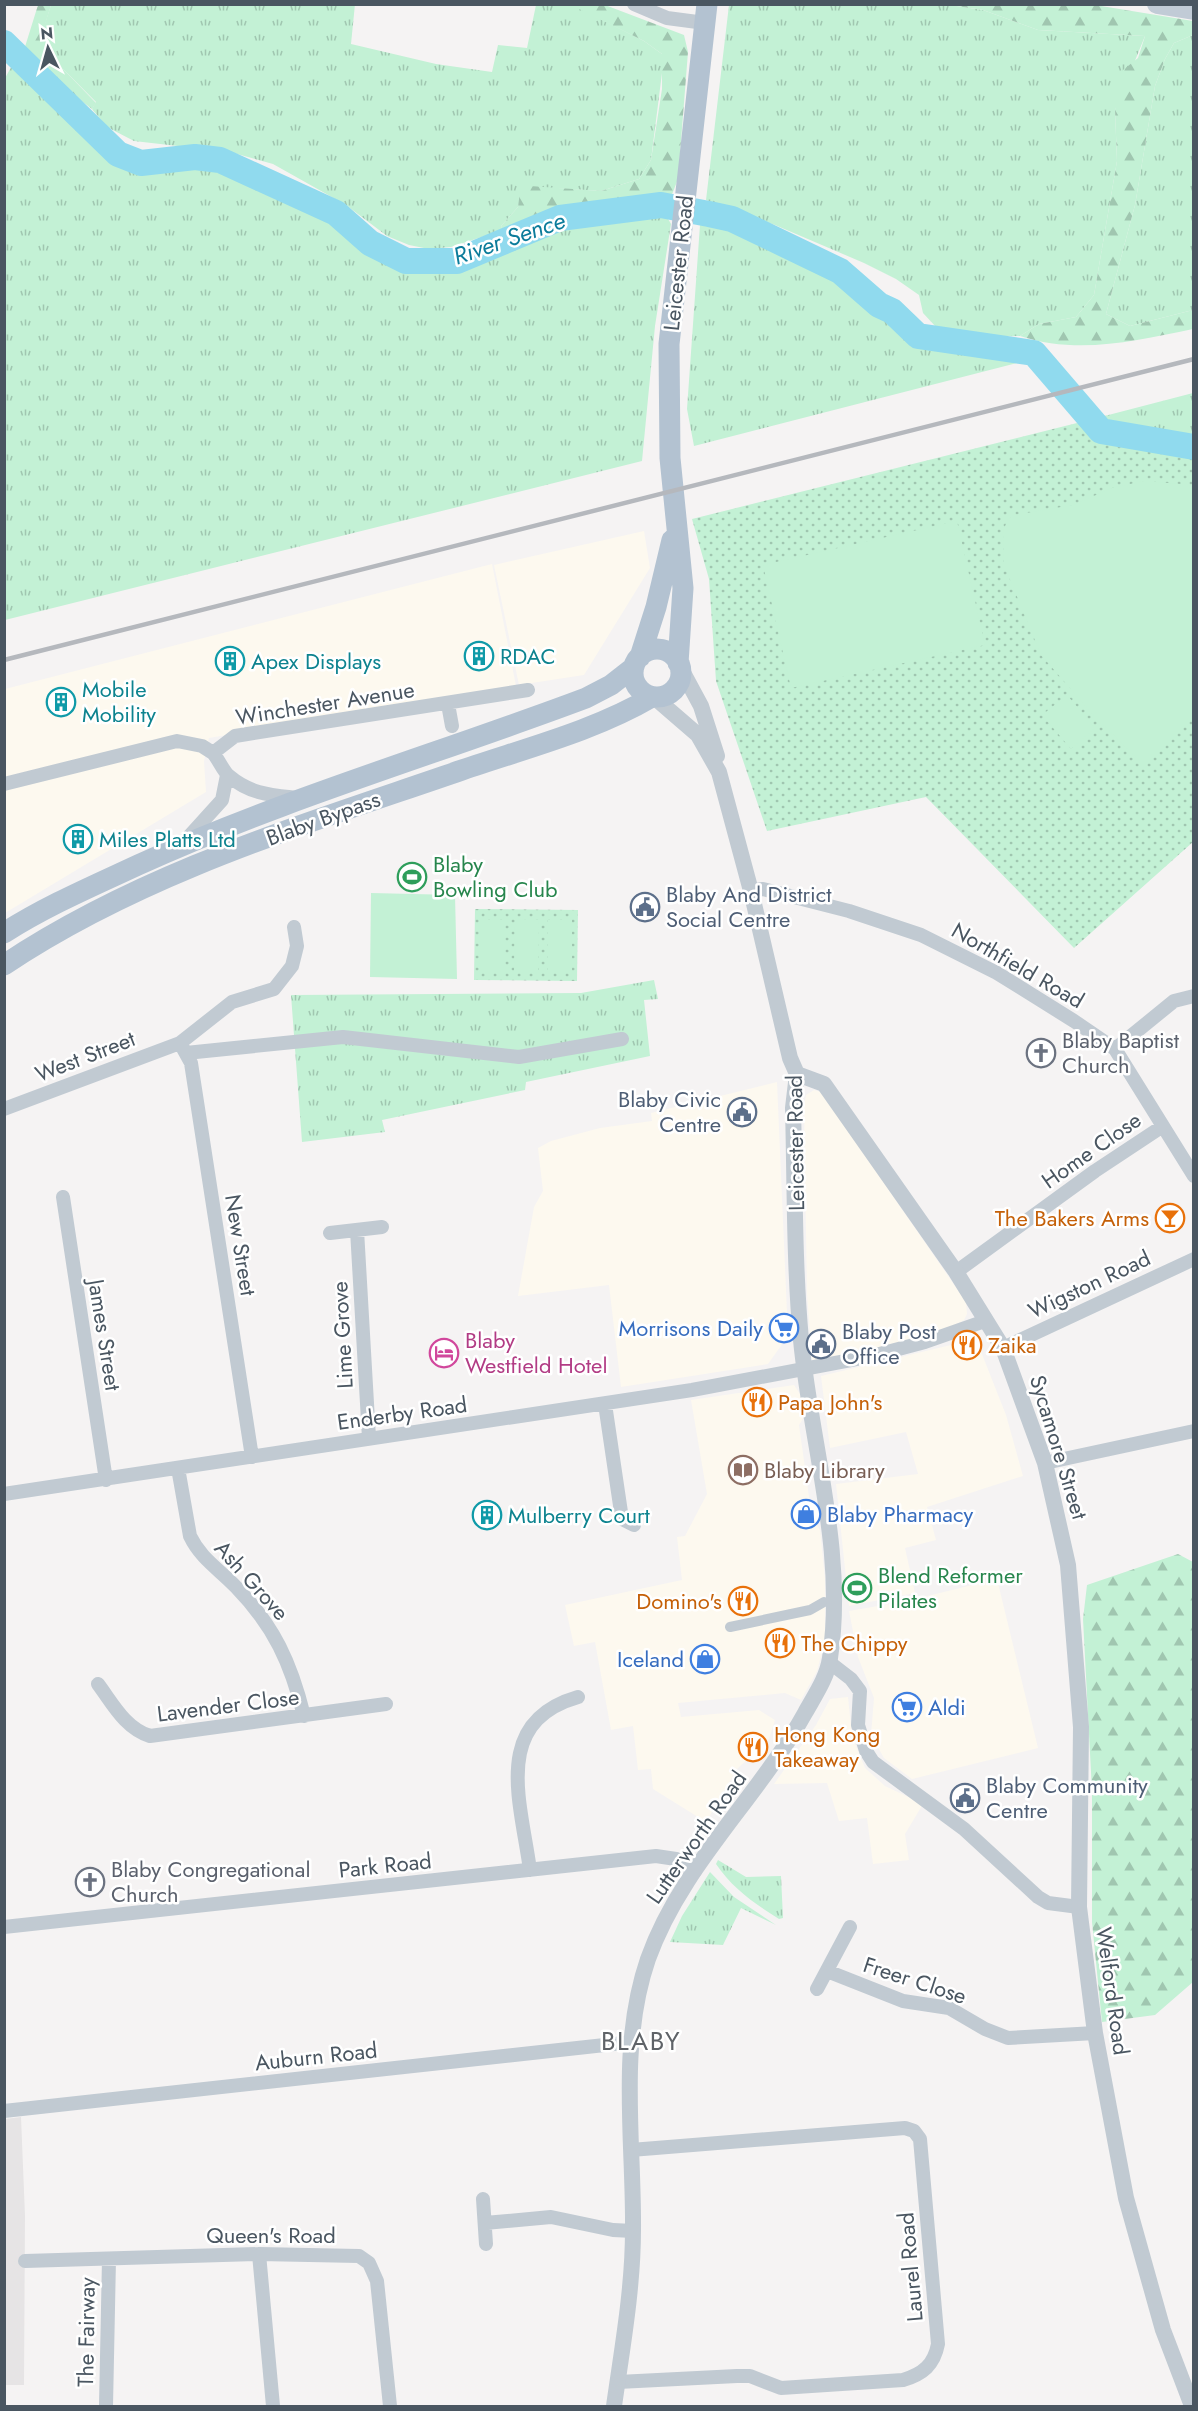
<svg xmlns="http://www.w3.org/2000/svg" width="1198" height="2411" font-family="Jost,sans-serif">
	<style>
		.commercial { fill: #fdf9ef }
		.education { fill: #e6e4e5 }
		.grass { fill: url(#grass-tufts) }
		.forest { fill: url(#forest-firs) }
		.park { fill: url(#park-dots) }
		.pitch { fill: #c3f1d5 }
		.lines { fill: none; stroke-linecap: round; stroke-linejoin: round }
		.river { stroke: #90daee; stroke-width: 26 }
		.pedestrian { stroke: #c1cad2; stroke-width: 10 }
		.minor { stroke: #c1cad2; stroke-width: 14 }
		.tertiary { stroke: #c1cad2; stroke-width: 16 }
		.secondary { stroke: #c1cbd6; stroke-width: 20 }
		.primary { stroke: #b3c2d1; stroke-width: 21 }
		.rail { stroke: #b5b8bd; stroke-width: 4.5 }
		.labels { text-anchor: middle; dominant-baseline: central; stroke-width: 5; stroke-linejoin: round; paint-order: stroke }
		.street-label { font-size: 22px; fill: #4a5661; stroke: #fff }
		.culture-label { font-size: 22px; fill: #0d838f; stroke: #fff; text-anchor: start }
		.leisure-label { font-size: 22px; fill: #27864d; stroke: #fff; text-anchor: start }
		.service-label { font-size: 22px; fill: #4e5e75; stroke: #fff; text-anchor: start }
		.worship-label { font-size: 22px; fill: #5b616d; stroke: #fff; text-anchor: start }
		.food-label { font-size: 22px; fill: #c56008; stroke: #fff; text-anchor: start }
		.shop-label { font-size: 22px; fill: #366cbe; stroke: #fff; text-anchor: end }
		.hotel-label { font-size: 22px; fill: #b23c85; stroke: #fff; text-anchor: start }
		.education-label { font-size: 22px; fill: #785e54; stroke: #fff; text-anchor: start }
		.water-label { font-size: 24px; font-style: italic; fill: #0c7c9b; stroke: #fff }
		.quarter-label { font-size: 26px; letter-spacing: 1.5px; fill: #5f6368; stroke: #fff }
	</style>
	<defs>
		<pattern id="grass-tufts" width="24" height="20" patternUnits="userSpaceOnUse" patternTransform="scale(1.5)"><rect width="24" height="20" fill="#c3f1d5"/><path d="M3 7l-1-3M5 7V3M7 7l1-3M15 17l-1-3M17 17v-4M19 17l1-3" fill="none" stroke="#a0c6b0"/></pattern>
		<pattern id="forest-firs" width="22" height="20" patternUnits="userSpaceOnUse" patternTransform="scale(1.5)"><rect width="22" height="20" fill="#c3f1d5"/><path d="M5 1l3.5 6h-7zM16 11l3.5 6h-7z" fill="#a0c6b0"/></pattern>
		<pattern id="park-dots" width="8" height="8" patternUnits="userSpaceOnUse" patternTransform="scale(1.5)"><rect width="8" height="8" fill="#c3f1d5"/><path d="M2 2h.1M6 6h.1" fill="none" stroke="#a0c6b0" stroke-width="1.8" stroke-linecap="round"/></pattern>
	</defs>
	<rect width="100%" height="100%" fill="#f5f3f3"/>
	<path class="commercial" d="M644,531L650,568L584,675L519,685L494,565Z
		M492,564L516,686L209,738L204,761L206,792L5,913V689Z
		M777,1082L788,1336L768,1364L621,1387L609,1285L518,1296L534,1207L543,1191L538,1148L551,1141L600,1128L652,1121L651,1113Z
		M814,1090L821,1092L966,1302L967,1314L964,1320L943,1331L909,1343L814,1361L812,1359L807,1294L804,1106L806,1095Z
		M976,1339L1006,1415L1023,1476L927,1507L936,1540L905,1548L915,1593L849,1606L836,1484L918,1474L906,1432L830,1448L821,1376Z
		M794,1385L800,1394L804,1417L799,1425L812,1518L820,1530L825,1579V1641L817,1671L801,1700L785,1693L678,1703L681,1717L759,1710L775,1720L769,1739L737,1769L706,1822L653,1789L651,1769L638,1770L633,1726L611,1730L595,1642L574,1646L565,1605L682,1580L677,1537L685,1536L707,1494L691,1400Z
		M997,1579L1038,1748L912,1779L884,1758L871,1735L874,1698L858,1657L849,1611L907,1601Z
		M848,1697L852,1736L865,1768L885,1786L923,1804L905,1834L909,1860L873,1864L867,1818L839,1821L827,1783L774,1784L816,1725L830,1699Z"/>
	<path class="education" d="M21,2117L25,2216L24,2385H5V2119Z"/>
	<path class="grass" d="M355,4L351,44L436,64L492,72L498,45L527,48L536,5L571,4L644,41L662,54L663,65L651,160L639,179L601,191L551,188L520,200L518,207L501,226L503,230L451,247L429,249L409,245L387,236L346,205L273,164L230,152L134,141L107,127L92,109L96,102L64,70L36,51L51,5Z
		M729,5H950L983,10L1038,30L1145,36L1115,110L1117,161L1094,295L1076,317L1039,324L1020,336L971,337L936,327L923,313L919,295L896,279L864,263L775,225L706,200Z
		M1193,35V310L1130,326L1106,314L1135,205L1155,86L1165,59L1174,43Z
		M15,60L55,103L119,161L161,170L222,163L258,180L279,193L329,214L381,254L413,265L457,266L497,252L564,220L662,208L671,224L655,326L642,461L5,620L4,80Z
		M704,220L721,221L743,235L859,284L879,299L905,331L922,343L1000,352L1017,363L694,446L687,409L700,225Z
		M1193,393V434L1124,428L1093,419Z
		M654,980L658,999L644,1000L650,1056L526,1082L525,1090L382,1120L385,1132L302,1142L291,995L581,993Z
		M718,1860L746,1877L781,1876L783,1918L779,1919C755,1904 732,1888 716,1864Z
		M710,1872L734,1897L776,1925L741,1908L723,1945L670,1942L682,1916Z"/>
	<path class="forest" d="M38,5H51L37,51L64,70L96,103L92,109L32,63L24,50Z
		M571,5H605L684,35L688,52L678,179L671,197L578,207L503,230L501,226L518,207L520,192L530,186L601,191L639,179L651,160L662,89V54L644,41Z
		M950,5H1095L1193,21V35L1174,43L1165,59L1155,86L1135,205L1106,314L1130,326L1193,310V329C1135,341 1078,355 1020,336L1039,324L1076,317L1094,295L1117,161L1115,110L1123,70L1138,58L1145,36L1038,30L983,10Z
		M1178,1554L1193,1562V1982L1155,2015L1102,2022L1092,1922V1791L1083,1619L1087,1585Z"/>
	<path class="park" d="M1077,423L1120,438L1193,450V842L1074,948L926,797L767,831L716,681L709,579L692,519Z
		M475,909L578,910L577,981L474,980Z"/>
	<path class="pitch" d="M1144,481L1193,485L1194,711L1142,763L1096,718L1041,655L1004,565L1003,531L1008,519L1014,515L1073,505L1112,488Z
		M957,521L985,645L791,688L763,565Z
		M1067,695L1095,728L1071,749L1042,715Z
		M371,893L455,895L457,979L370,977Z
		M515,919L539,920L538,971H514Z
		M480,920H504V971H480Z
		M548,920H572V972H548Z"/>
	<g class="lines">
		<path class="river" d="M4,43L118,154L141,163L195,157L220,160L336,213L370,243L406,261H457L560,218L661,205L709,214L732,219L840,271L879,305L892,311L918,336L1034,353L1101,431L1194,447"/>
		<path class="pedestrian" d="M730,1627L810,1610L824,1602"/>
		<path class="minor" d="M634,4L667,18L705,23
			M448,704L452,726
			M213,753C219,760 223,771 229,776C250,794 271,795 297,798
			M4,784L177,741L202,746L213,753L235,736L528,690
			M184,842L222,800L227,775
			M751,891L763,889L849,911L921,935L997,973L1074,1021L1115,1049L1194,1176
			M180,1043L191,1063L252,1457
			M1115,1049L1174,1001L1194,996
			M186,1053L343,1037L519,1057L622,1039
			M4,1109L180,1043L232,1002L274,989L292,966L297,946L294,927
			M63,1197L106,1480
			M357,1230L369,1438
			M330,1233L382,1227
			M956,1272L1095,1171L1163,1126
			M1003,1348L1194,1259
			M605,1404L622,1519L634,1525
			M1045,1463L1194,1431
			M178,1468L190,1536C201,1559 219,1569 236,1587C274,1626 291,1663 304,1716
			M4,1494L692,1390L872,1356L925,1342L985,1321
			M829,1662L851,1679L860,1691L858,1725L866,1751L873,1762L964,1829L1038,1897L1048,1903L1079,1907
			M98,1684C113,1704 125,1728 150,1736L386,1704
			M530,1870C521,1802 491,1722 578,1697
			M4,1927L656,1856L676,1859L695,1871
			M827,1971L903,2001L949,2008L985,2029L1008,2038L1095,2033
			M817,1989L850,1927
			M4,2111L632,2042
			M483,2199L486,2244
			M485,2223L551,2217L613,2230L633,2231
			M259,2254L273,2406
			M25,2261L259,2254L359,2256L369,2263L377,2281L390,2406
			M618,2382L737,2376H750L781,2388L903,2380C923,2374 934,2365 938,2344L920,2139L914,2131L905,2128L631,2150
			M106,2406L109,2259"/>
		<path class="tertiary" d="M680,667L701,706L717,756
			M797,1074L824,1084L956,1272L1003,1348L1045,1463L1068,1565L1081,1727L1079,1907L1095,2033L1126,2198L1163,2330L1192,2406
			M614,2406C622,2349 633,2289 633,2230C634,2141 618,2046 648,1959C681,1866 758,1798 805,1713C815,1695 827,1678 830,1658C846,1552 811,1445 801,1340C794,1263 795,1185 793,1108L797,1074L790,1058L751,891L719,772L698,735L654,697"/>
		<path class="secondary" d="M1157,4L1194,10"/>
		<path class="primary" d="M633 673a24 24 0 1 1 48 0a24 24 0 1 1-48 0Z
			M640,657L656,607L672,540
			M678,663L683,588L670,458L669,344L707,4
			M4,933C46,906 93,886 138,865C283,799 437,754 586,698L611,685L634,667
			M4,965C143,872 306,824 462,770C526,748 594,731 652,697"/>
		<path class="rail" d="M4,660L1194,359"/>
	</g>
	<defs>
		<g id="building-ring" transform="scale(1.5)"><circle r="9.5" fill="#fff" stroke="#0f9aa8" stroke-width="1.5"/><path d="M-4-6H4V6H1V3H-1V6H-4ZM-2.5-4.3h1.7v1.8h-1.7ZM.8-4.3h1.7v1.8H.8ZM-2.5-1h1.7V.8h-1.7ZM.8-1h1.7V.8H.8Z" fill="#0f9aa8"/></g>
		<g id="stadium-ring" transform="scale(1.5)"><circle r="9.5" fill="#fff" stroke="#2e9e5b" stroke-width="1.5"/><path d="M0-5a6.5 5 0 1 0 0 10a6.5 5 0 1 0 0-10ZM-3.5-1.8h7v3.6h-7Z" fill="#2e9e5b"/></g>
		<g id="civic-ring" transform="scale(1.5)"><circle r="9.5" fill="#fff" stroke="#5c6f8a" stroke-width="1.5"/><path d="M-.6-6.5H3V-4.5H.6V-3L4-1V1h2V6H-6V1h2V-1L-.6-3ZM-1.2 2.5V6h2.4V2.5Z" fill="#5c6f8a"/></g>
		<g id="church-ring" transform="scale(1.5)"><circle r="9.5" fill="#fff" stroke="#6b7280" stroke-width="1.5"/><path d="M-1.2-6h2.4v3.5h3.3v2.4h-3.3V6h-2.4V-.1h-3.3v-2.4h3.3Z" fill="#6b7280"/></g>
		<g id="bar-ring" transform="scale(1.5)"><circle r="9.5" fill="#fff" stroke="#e8710a" stroke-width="1.5"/><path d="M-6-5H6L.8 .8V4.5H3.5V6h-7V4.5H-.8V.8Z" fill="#e8710a"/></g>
		<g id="supermarket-ring" transform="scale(1.5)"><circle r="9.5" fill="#fff" stroke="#3f7fe0" stroke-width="1.5"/><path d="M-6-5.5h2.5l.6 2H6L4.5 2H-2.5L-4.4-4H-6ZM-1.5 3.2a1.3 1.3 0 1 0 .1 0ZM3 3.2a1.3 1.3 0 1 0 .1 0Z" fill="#3f7fe0"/></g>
		<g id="restaurant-ring" transform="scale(1.5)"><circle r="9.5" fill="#fff" stroke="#e8710a" stroke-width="1.5"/><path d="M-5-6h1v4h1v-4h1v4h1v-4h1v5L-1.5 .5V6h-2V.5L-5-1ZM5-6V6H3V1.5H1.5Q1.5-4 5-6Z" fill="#e8710a"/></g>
		<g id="hotel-ring" transform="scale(1.5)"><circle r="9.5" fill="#fff" stroke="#d1479c" stroke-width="1.5"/><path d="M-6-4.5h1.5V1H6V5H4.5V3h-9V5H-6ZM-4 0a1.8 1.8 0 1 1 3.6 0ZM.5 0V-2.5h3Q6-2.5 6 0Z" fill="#d1479c"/></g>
		<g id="library-ring" transform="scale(1.5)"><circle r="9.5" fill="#fff" stroke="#8d6e63" stroke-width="1.5"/><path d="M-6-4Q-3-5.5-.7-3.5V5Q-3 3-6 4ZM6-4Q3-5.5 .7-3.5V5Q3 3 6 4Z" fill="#8d6e63"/></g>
		<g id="shop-ring" transform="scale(1.5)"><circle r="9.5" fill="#fff" stroke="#3f7fe0" stroke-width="1.5"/><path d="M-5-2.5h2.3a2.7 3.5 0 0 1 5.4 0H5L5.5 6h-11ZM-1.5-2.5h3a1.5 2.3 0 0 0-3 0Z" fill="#3f7fe0"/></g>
	</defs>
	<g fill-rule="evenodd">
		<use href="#building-ring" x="479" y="656"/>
		<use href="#building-ring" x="230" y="661"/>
		<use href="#building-ring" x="61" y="702"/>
		<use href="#building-ring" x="78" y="839"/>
		<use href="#stadium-ring" x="412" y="877"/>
		<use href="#civic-ring" x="645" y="907"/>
		<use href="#church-ring" x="1041" y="1053"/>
		<use href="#civic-ring" x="742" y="1112"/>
		<use href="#bar-ring" x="1170" y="1218"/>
		<use href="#supermarket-ring" x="784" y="1328"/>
		<use href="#civic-ring" x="821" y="1344"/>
		<use href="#restaurant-ring" x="967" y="1345"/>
		<use href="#hotel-ring" x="444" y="1353"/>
		<use href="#restaurant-ring" x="757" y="1402"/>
		<use href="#library-ring" x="743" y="1470"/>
		<use href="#shop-ring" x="806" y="1514"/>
		<use href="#building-ring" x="487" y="1515"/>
		<use href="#stadium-ring" x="857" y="1588"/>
		<use href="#restaurant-ring" x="743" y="1601"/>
		<use href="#restaurant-ring" x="780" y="1643"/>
		<use href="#shop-ring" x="705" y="1659"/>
		<use href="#supermarket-ring" x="907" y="1707"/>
		<use href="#restaurant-ring" x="753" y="1747"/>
		<use href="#civic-ring" x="965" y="1798"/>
		<use href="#church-ring" x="90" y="1882"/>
	</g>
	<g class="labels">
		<g class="street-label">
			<text transform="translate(678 263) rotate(-84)">Leicester Road</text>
			<text transform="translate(325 703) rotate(-9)">Winchester Avenue</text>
			<text transform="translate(323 818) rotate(-20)">Blaby Bypass</text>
			<text transform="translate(1018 965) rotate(30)">Northfield Road</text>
			<text transform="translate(85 1056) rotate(-21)">West Street</text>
			<text transform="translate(795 1143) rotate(-91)">Leicester Road</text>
			<text transform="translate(1091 1150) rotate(-35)">Home Close</text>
			<text transform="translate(241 1245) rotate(81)">New Street</text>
			<text transform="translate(1089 1284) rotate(-25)">Wigston Road</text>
			<text transform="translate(105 1335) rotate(81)">James Street</text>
			<text transform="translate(342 1335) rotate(-93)">Lime Grove</text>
			<text transform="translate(402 1413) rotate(-8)">Enderby Road</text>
			<text transform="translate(1059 1447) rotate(73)">Sycamore Street</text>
			<text transform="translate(252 1580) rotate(48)">Ash Grove</text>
			<text transform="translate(228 1705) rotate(-7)">Lavender Close</text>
			<text transform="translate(696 1837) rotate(-55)">Lutterworth Road</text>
			<text transform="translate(385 1865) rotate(-6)">Park Road</text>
			<text transform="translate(915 1980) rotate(18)">Freer Close</text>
			<text transform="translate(1113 1991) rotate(82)">Welford Road</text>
			<text transform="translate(316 2056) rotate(-6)">Auburn Road</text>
			<text x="271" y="2235">Queen's Road</text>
			<text transform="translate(910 2267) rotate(-95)">Laurel Road</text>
			<text transform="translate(86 2332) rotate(-89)">The Fairway</text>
		</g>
		<g class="culture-label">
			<text x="500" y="656">RDAC</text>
			<text x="251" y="661">Apex Displays</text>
			<text x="82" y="689">Mobile<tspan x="82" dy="25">Mobility</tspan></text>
			<text x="99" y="839">Miles Platts Ltd</text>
			<text x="508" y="1515">Mulberry Court</text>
		</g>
		<g class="leisure-label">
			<text x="433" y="864">Blaby<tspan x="433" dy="25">Bowling Club</tspan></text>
			<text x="878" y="1575">Blend Reformer<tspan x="878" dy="25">Pilates</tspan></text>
		</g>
		<g class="service-label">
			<text x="666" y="894">Blaby And District<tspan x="666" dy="25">Social Centre</tspan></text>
			<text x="721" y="1099" text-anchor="end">Blaby Civic<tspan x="721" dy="25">Centre</tspan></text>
			<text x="842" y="1331">Blaby Post<tspan x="842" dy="25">Office</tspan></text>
			<text x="986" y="1785">Blaby Community<tspan x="986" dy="25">Centre</tspan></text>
		</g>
		<g class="worship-label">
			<text x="1062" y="1040">Blaby Baptist<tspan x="1062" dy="25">Church</tspan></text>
			<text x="111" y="1869">Blaby Congregational<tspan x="111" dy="25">Church</tspan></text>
		</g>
		<g class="food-label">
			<text x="1149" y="1218" text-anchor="end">The Bakers Arms</text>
			<text x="988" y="1345">Zaika</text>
			<text x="778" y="1402">Papa John's</text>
			<text x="722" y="1601" text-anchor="end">Domino's</text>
			<text x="801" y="1643">The Chippy</text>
			<text x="774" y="1734">Hong Kong<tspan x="774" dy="25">Takeaway</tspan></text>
		</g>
		<g class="shop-label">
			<text x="763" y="1328">Morrisons Daily</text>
			<text x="827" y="1514" text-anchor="start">Blaby Pharmacy</text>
			<text x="684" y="1659">Iceland</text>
			<text x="928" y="1707" text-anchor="start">Aldi</text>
		</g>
		<g class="hotel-label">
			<text x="465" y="1340">Blaby<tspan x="465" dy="25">Westfield Hotel</tspan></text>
		</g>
		<g class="education-label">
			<text x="764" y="1470">Blaby Library</text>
		</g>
		<g class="water-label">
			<text transform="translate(509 238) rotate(-19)">River Sence</text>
		</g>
		<g class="quarter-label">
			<text x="641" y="2041">BLABY</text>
		</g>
	</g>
	<rect width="1198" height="2411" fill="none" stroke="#4a5661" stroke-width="12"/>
	<g transform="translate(48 48) rotate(355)" stroke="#ffffff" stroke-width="4.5" paint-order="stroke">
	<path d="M0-4.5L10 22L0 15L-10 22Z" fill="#4a5661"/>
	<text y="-9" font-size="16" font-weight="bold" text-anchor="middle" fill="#4a5661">N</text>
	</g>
</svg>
